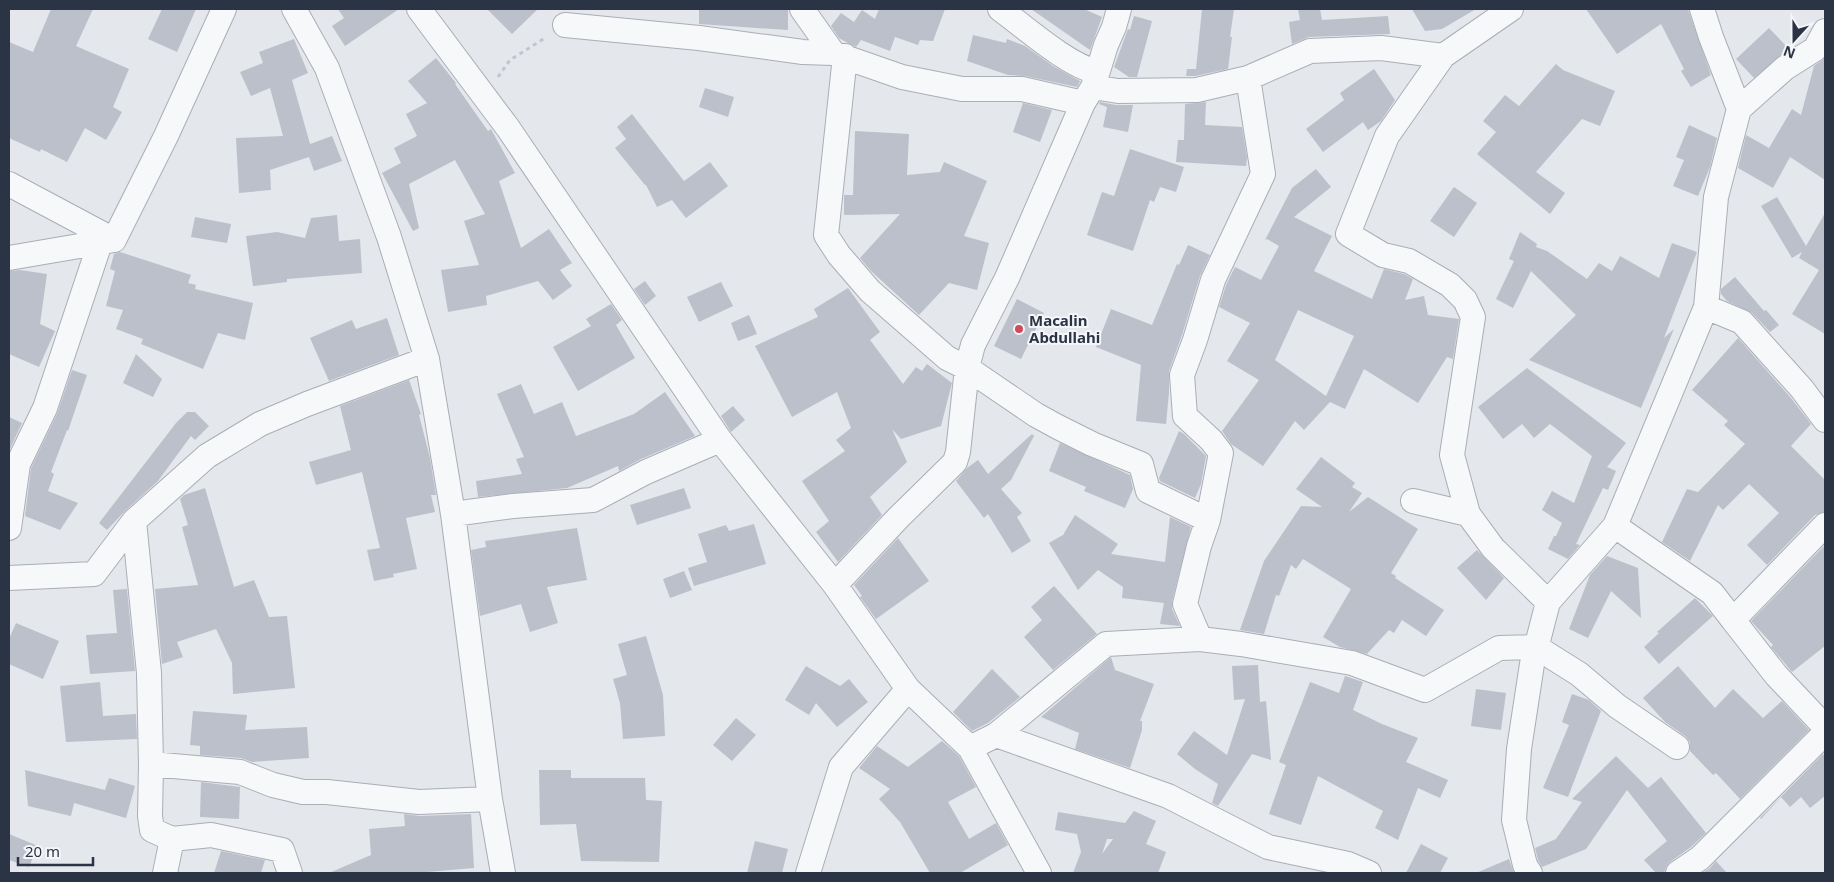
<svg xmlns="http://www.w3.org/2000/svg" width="1834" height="882" font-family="'Noto Sans',sans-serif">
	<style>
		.building { fill: #bbc0ca; fill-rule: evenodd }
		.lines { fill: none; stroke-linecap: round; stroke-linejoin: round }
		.street-casing { stroke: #a9aeb7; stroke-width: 26 }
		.path { stroke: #c2c5cb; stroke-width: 3; stroke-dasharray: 4 4; stroke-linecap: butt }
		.street { stroke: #f7f8fa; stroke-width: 24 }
		.poi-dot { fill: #d1495b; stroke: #f4f6f9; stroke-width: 2 }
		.labels { text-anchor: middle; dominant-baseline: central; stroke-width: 4; stroke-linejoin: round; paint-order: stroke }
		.poi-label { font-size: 15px; font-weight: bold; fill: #2b3445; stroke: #f4f6f9; text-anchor: start }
	</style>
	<rect width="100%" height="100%" fill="#e4e7ec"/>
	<path class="building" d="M51,9H93L76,46L129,69L113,107L122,112L106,140L85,128L67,162L41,149L40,152L9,138V42L33,52Z
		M162,9H196L177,52L148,39Z
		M338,9H399L345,46L332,26L344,18Z
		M487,9H538L512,34Z
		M699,9H788V30L699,24Z
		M879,9H945L933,41L920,40L918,45L895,37L890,51L861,40L856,47L846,42L839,38L831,26L841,13L854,22L862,10L875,19Z
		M1031,9H1084L1102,17L1090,50Z
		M1202,9H1234L1230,37H1232L1228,69L1195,76H1186L1187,69H1196Z
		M1298,9H1320L1322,20L1388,16L1390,34L1309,37L1292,44L1289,22L1300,20Z
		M1412,9H1476L1442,29L1425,31Z
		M1586,9H1688L1711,75L1691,87L1681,71L1684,69L1661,24L1617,54Z
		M1134,16L1152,21L1137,77H1129L1114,67L1128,29L1130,30Z
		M1769,28L1789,49L1754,78L1736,59Z
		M973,35L1006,43L1007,39L1025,46L1053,66L1080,81L1077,87L1025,76L1008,75L967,61Z
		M294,39L308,73L292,80L310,144L332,136L342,161L314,171L309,157L270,170L271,190L239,193L236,138L283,136L270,88L251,96L240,72L263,63L259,52Z
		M436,58L456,83L455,84L488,131L491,129L515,173L499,181L521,248L549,229L572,263L560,270L572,286L553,300L538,281L486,296L487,305L448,312L441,270L479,265L464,221L485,214L455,160L409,184L419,228L413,231L382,173L401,163L394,148L417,136L406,114L427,103L408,81Z
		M1825,58V180L1790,157L1773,188L1738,168L1746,135L1769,148L1792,109L1801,115L1814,66Z
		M1556,64L1563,70L1615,91L1600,126L1582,119L1536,172L1565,193L1550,214L1477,154L1496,132L1483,121L1505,95L1519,106Z
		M1374,69L1395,100L1381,121L1368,130L1363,122L1323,152L1306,129L1344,100L1340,93Z
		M705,88L734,97L728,117L699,107Z
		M1100,102L1116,105H1133L1128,132L1103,127L1107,107L1099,104Z
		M1206,102L1205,125L1242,127L1247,158L1246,166L1176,162L1178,140H1184L1185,104Z
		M1023,103L1052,110L1040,142L1013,132Z
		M632,114L684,181L710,162L728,186L686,218L672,200L657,207L646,185H645L615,148L626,139L617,127Z
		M1689,125L1717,138L1710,167L1698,196L1673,186L1684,160L1676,157Z
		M855,131L909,134L907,175L940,172L944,162L987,181L964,236L989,243L977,290L949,283L919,315L871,271L860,258L900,214L844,215V195H853Z
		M1130,149L1184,167L1176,192L1160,187L1154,202L1150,200L1133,251L1087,235L1102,192L1114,196Z
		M1316,169L1331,187L1294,217L1332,236L1314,271L1372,299L1384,269L1404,274L1413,279L1405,300L1424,296L1428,315L1459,319L1453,359L1447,357L1418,403L1364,369L1345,409L1330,402L1304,430L1295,421L1263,466L1231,444L1222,431L1259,380L1227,361L1250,323L1219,307L1226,285L1235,267L1261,280L1279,246L1267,239L1265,240L1292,188ZM1298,310L1354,336L1326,396L1275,360Z
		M1454,187L1477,203L1454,237L1430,221Z
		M1777,197L1806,246L1825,213V334L1792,314L1819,270L1799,258L1802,252L1792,258L1761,206Z
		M337,215L339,241L360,239L362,273L287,279V282L253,286L246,236L277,232L305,238L311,218Z
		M195,217L231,224L227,243L191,237Z
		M1520,232L1537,244L1536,247L1547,251L1587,279L1599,263L1612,271L1620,256L1659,278L1672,243L1697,252L1664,338L1674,329L1641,408L1529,360L1576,315L1531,271L1513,308L1496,299L1514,261L1509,259Z
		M1188,245L1210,255L1200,276L1182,335L1169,371V392L1166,424L1136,421L1141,365L1096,347L1111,309L1152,325L1177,264L1179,265Z
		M120,252L191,275L188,283L196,285L195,289L253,303L245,340L218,333L203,369L141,344L143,339L116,329L123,310L106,306L115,271L110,269L114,254Z
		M20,270L47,274L40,324L55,331L39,367L9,354V271Z
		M1735,277L1764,311L1766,310L1779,325L1770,332L1752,313L1727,301L1721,294V289Z
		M645,281L656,296L645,305L634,289Z
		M721,282L733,306L699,322L687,297Z
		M848,288L880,332L870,340L903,384L916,367L922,371L927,364L952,383L941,426L901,439L892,429L907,462L870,497L882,515L838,562L816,532L829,521L802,481L845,451L836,440L851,428L837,392L792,417L755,346L818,317L814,309Z
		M1017,299L1044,313L1021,359L994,346Z
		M611,304L622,320L616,325L635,358L578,391L553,347L591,326L586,319Z
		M749,315L757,334L738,341L731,323Z
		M387,318L399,355L329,381L310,338L352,320L356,329Z
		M1738,338L1791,398L1811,424L1791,446L1825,480V512L1815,515L1767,565L1747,545L1779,513L1749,484L1723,510L1718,505L1690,561L1662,542L1687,489L1698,492L1745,444L1724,425L1728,421L1692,390Z
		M136,354L162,379L153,397L123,383Z
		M1527,368L1626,443L1607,467L1616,471L1608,490L1603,488L1576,544L1580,545L1568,559L1548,549L1554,536H1556L1562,523L1542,510L1552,491L1574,503L1592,456L1550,424L1534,438L1522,424L1503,439L1478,407Z
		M72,370L87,375L68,431L67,430L51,472L54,474L48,491L78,503L60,530L25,516L31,468L57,414Z
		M409,380L421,414L419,415L430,458L436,495H431L435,512L406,518L417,569L393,574L394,577L374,581L367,550L380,548L362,472L316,485L309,462L351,450L340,406Z
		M521,384L534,414L562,402L576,436L634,414L665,392L695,436L641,459L619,471L618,466L567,488L478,497L476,481L522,474L516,459L524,457L497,394Z
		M733,406L745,420L731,432L721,416Z
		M187,412H195L209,426L195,440L191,436L158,481L125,511L107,530L99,523L176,423Z
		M9,417L22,423L9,451Z
		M1179,431L1184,434L1206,456L1201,484L1195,498L1160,481L1159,478Z
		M1032,434L1034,436L1011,480L1001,489L1022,513L1017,517L1031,541L1012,553L988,514L984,518L956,481L967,468L978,460L988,474Z
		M1060,443L1130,475L1133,489L1125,508L1084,491L1086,487L1049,471Z
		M1321,457L1355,483L1352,487L1362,493L1349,512L1368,497L1418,529L1391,573L1396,576L1395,578L1444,610L1426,636L1402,620L1394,633L1389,630L1367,654L1340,647L1323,637L1351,589L1303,559L1296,569L1291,565L1279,596L1276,595L1264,634L1240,630L1264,561L1301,506L1322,507L1296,489Z
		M205,488L234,587L254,580L269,617L287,616L295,688L233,694L232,663L216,629L177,642L183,657L162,664L155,589L198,585L182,527L188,525L180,499L184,495Z
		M684,488L691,508L637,525L630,505Z
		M1075,515L1118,544L1111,554L1165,562L1170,517L1191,527L1172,601V609L1180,626L1160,624L1164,603L1122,598L1123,587L1098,570L1078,590L1049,543L1063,535Z
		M754,524L766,564L694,586L688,568L707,562L698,534L726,525L729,531Z
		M577,528L587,580L547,587L558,623L530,632L521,604L480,616L471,550L486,547L485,541Z
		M898,538L929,581L876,619L860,597L862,596L854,585Z
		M1825,545V646L1792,672L1771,647L1773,645L1751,621Z
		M1477,550L1504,578L1486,600L1457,568Z
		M1607,556L1638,568L1641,618L1611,591L1588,638L1569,629L1590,575Z
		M684,571L692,590L670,598L663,579Z
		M1054,586L1097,634L1053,670L1024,637L1042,620L1031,607Z
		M127,589L135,671L90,674L86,635L117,633L113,590Z
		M1695,598L1713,616L1659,664L1644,647L1659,633L1657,632Z
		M16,623L59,641L43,679L9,664V639Z
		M646,636L663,695L665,736L623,739L620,703L613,679L627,675L618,644Z
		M1111,657L1115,670L1154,684L1140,721H1142V730L1130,768L1075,749L1079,733L1041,717Z
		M1258,665L1260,702L1266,701L1271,760L1252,754L1218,806L1212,803L1218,784L1195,769L1177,754L1194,731L1227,755L1245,699L1234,700L1232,666Z
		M806,666L840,686L849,679L868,702L837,727L816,703L809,715L785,700Z
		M1678,666L1715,708L1733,689L1763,718L1782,701L1809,730L1740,799L1716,773L1713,775L1690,751V742L1685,736L1665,722L1643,698Z
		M992,669L1020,697L988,723L972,731L953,712Z
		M1345,676L1363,682L1353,710L1382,724L1418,738L1406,762L1448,780L1440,798L1418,788L1398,840L1375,828L1383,811L1318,776L1301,825L1269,814L1286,765L1279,762L1310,682L1339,693Z
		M100,682L103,716L136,714L137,739L66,742L60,686Z
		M1476,689L1506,693L1501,730L1471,726Z
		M1572,694L1589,700L1601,711L1568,797L1543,788L1569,725L1562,722Z
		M193,711L247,715L245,730L307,727L309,758L252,762L241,758L200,755V746L190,745Z
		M736,718L756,735L732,761L713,745Z
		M942,741L959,756L976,787L948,802L969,839L996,823L1008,845L960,873H930L900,822L879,799L890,789L859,768L877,746L908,767Z
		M1823,754L1825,757V796L1810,808L1801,797L1790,807L1781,797L1761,819L1760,818Z
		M1616,756L1648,788L1661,777L1706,833L1691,847L1670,862L1666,867L1664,873H1656L1644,860L1667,841L1627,790L1586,849L1542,867L1538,860L1535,848L1556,839L1582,802L1572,799Z
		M25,770L105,790L109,778L135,786L126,818L74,803L71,816L28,806Z
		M539,770H571V778H645L646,800L662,801L659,862L581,861L576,824L540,825Z
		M201,782L240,787L239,819L200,817Z
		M1134,811L1156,821L1146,844L1166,852L1158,873H1073L1081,852L1077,834L1055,830L1058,812L1125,823ZM1107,839H1113L1102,854Z
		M404,814L420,816L471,814L474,868L415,873H329L371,855L369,829L405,826Z
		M9,834L38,846L29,867L9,860Z
		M755,841L788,849L782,873H747Z
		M1421,844L1448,858L1440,873H1406Z
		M221,851L265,860L261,873H214Z
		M1509,859L1514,873H1476Z
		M1716,861L1727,873H1702L1710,868Z"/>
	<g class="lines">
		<g class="street-casing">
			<path id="street" d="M294,9L327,68L389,237L427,359L453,514L490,799L503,873
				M419,9L508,128L720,440L835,585L908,689L970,748L1039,873
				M802,9L833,53
				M1000,9C1026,28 1067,65 1097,72
				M1511,9L1443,56L1387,136L1348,234L1383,255L1409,261L1450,285L1465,300L1473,317L1452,455L1468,514L1493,548L1548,602
				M1702,9L1711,37L1739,109
				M565,25L699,38L803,52L833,53L902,77L962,89H1022L1083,103
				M845,56L826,235L839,255L870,291L947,358L967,368L1036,415L1058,427L1092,444L1141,464L1148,491L1208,520
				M1093,87L1118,91L1197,90L1248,78L1310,51L1381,48L1443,56
				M9,184L114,240
				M9,258L114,240L166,136L224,9
				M1706,307L1742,322L1802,389L1825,420
				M1413,501L1468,514
				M453,514L513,506L593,500L646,472L720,440
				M134,521L149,673L151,764L150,816L152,830L172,839L211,835L282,850L290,873
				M1615,526L1712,593L1733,620L1825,525
				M9,528L18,464L45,408L100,243
				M9,578L94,574L134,521L207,456L260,424L307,404L427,359
				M835,585L898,518L955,462L958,452L967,368L973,345L1007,278L1083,103L1093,87L1106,45L1114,27L1119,9
				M1733,620L1776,675L1825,727
				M1200,639L1185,604L1199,546L1208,520L1221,453L1211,440L1185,416L1182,375L1195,340L1213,280L1263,174L1248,78
				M996,735L1168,796L1268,847L1348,864L1369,873
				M970,748L996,735L1106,644L1200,639L1241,644L1352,663L1425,690L1499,648L1536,647L1579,674L1617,706L1677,747
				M151,764L240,772L273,785L303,792H327L419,802L490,799
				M165,873L172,839
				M808,873L841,767L908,689
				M1530,873L1525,865L1514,820L1519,749L1532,664L1548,602L1615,526L1706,307L1716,197L1739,109L1785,68L1815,49L1825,31
				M1678,873L1700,858L1825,733"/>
		</g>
		<path class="path" d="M498,77L510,60L545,38"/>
		<use href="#street" class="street"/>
	</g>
	<circle class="poi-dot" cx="1019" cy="329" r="5"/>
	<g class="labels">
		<g class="poi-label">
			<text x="1029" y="320">Macalin<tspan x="1029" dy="17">Abdullahi</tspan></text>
		</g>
	</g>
	<rect width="1834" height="882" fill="none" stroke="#2b3445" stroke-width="20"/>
	<g transform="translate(1794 40) rotate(201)" stroke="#f4f6f9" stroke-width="4" paint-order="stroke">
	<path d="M0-4L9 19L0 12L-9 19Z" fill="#2b3445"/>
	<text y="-8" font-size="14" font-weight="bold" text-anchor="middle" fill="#2b3445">N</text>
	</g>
	<path d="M18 857v8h75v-8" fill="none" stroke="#2b3445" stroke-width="2.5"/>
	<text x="25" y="857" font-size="15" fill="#2b3445" stroke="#f4f6f9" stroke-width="4" paint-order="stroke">20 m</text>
</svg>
